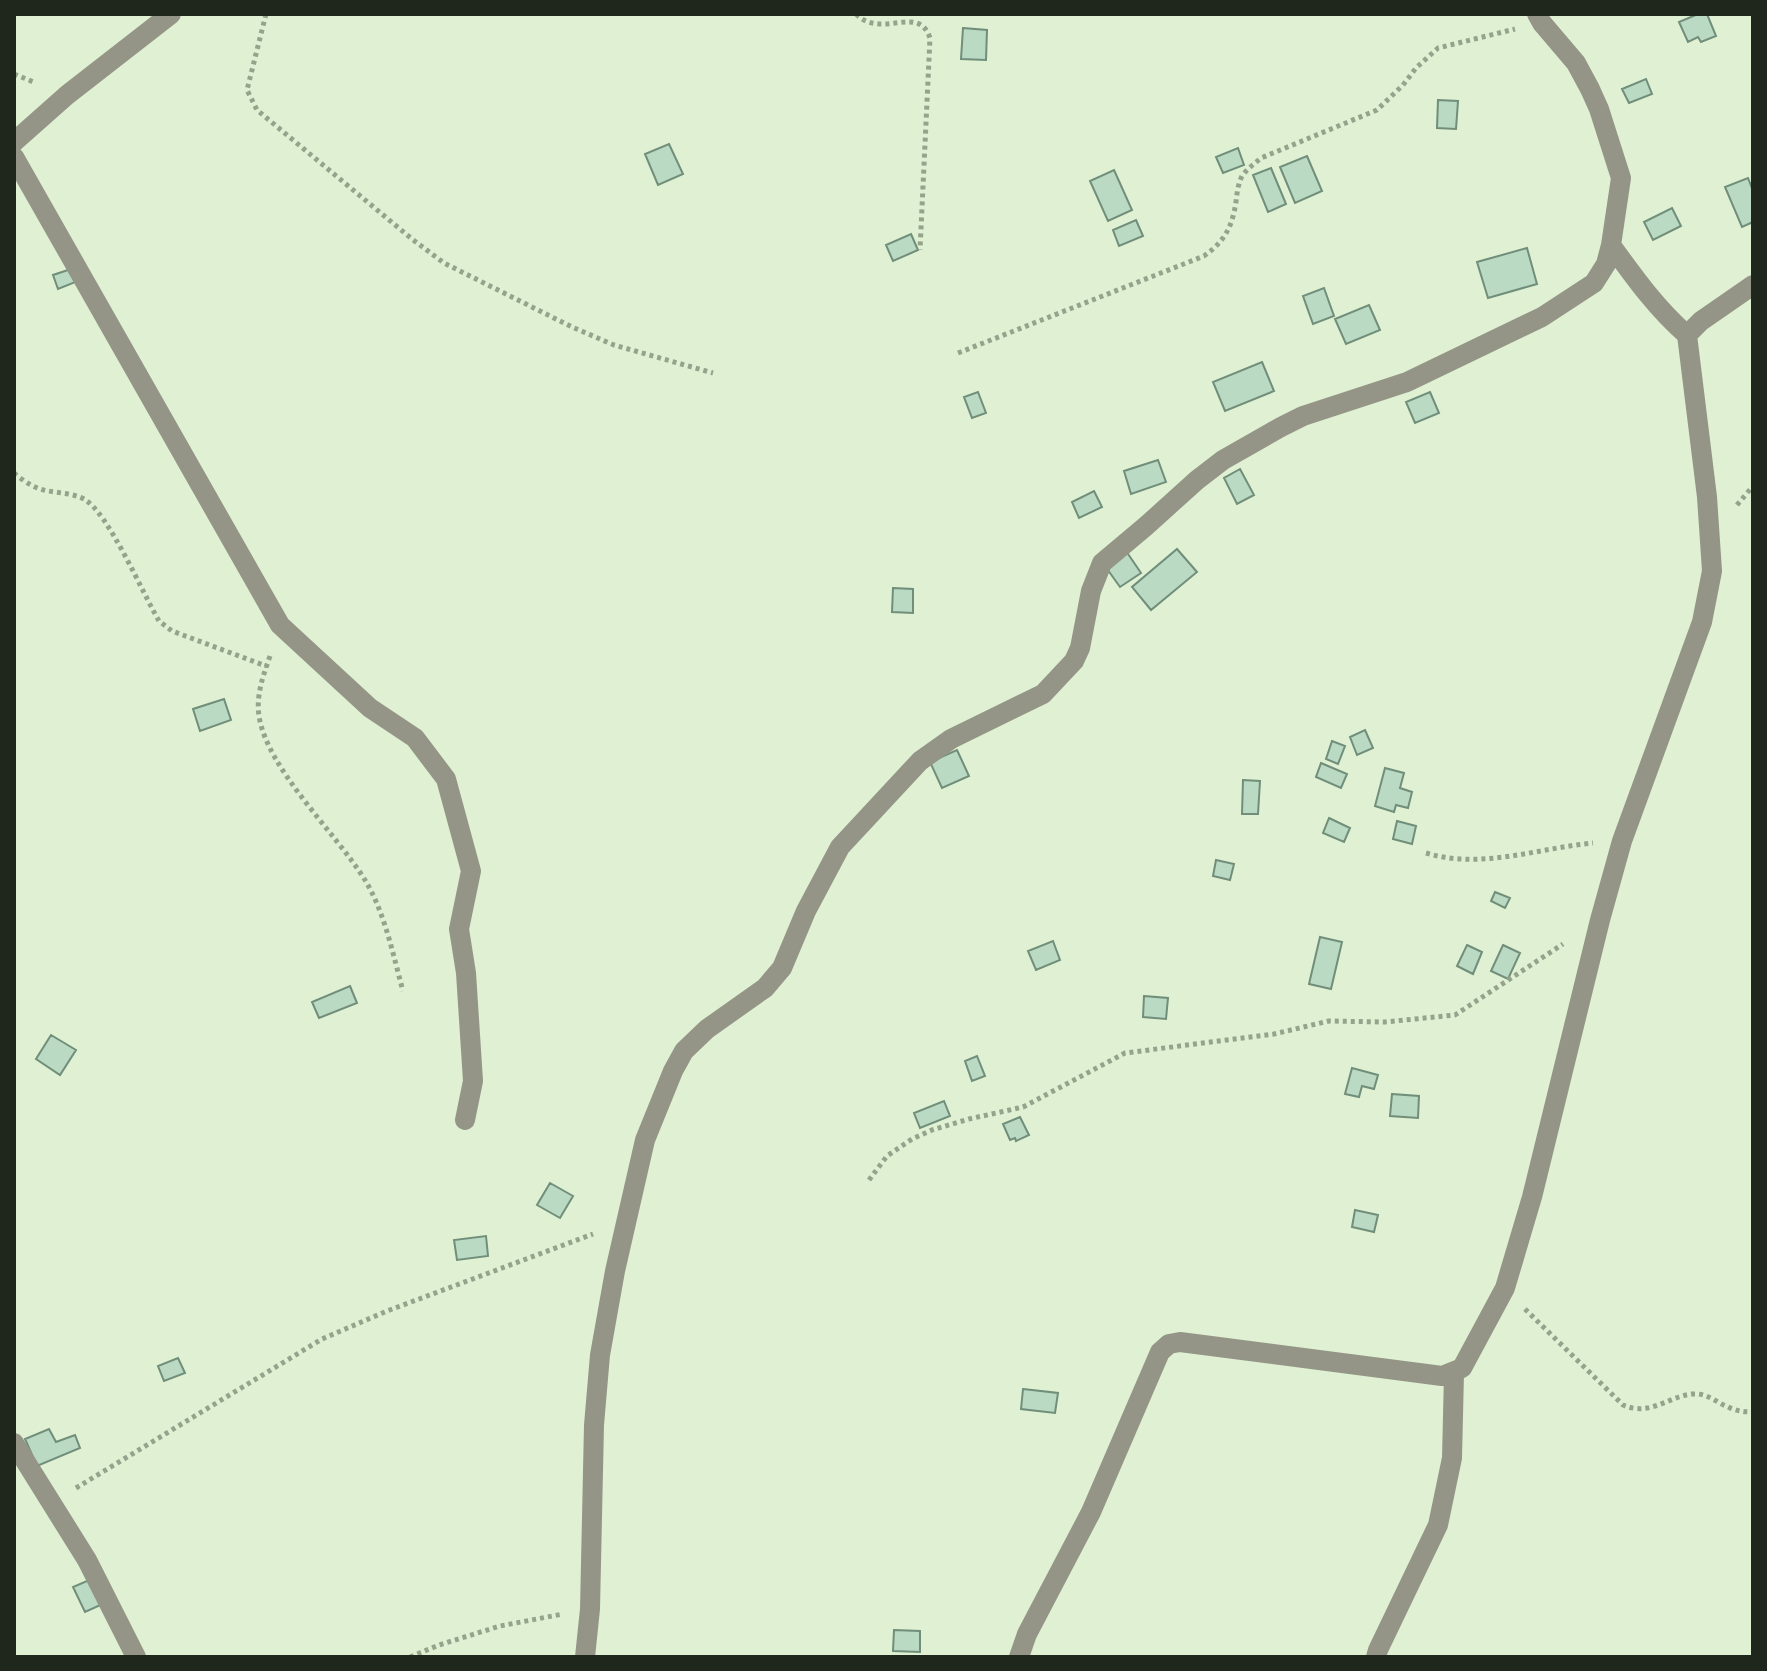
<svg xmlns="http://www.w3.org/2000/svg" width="1767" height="1671" font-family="Helvetica,sans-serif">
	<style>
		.building { fill: #badac4; stroke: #708e7a; stroke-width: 2 }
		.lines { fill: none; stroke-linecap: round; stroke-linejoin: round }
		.path { stroke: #95a38c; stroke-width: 5; stroke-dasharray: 4 4; stroke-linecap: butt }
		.street { stroke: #949587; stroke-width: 20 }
	</style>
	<rect width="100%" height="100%" fill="#dff1d2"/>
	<path class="building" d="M1698,14H1707L1716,36L1701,42L1698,37L1688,42L1679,22Z
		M963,28L987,30L986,60L961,59Z
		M1646,79L1652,94L1629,103L1622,89Z
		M1438,100L1458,101L1456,129L1437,128Z
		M669,144L683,174L658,185L645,154Z
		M1238,148L1244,165L1223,173L1216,157Z
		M1307,156L1322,191L1295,203L1280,167Z
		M1271,168L1286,204L1268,212L1253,175Z
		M1114,170L1132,210L1108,221L1090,181Z
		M1748,178L1753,191V222L1742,227L1725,187Z
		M1672,208L1681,226L1653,240L1644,222Z
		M1136,220L1143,236L1119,246L1113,230Z
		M911,234L918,250L893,261L886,245Z
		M1527,248L1537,284L1488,298L1477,262Z
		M74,268L78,281L58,289L53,275Z
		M1324,288L1334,316L1313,324L1303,296Z
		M1369,305L1380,330L1346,344L1335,319Z
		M1262,362L1274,391L1225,411L1213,382Z
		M978,392L986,413L972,418L964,397Z
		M1430,392L1439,413L1415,423L1406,402Z
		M1158,460L1166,482L1131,494L1124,471Z
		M1240,469L1254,495L1237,504L1224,478Z
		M1094,491L1102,507L1079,518L1072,502Z
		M1177,549L1197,572L1151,610L1132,587Z
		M1126,551L1141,573L1120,587L1105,566Z
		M893,588L913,589V613L892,612Z
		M224,699L231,720L200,731L193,709Z
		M1365,730L1373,748L1357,755L1350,737Z
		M1332,741L1345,746L1338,764L1326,759Z
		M957,750L969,776L942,788L930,762Z
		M1321,763L1347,774L1341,788L1316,777Z
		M1385,768L1404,773L1400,788L1412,792L1408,808L1396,805L1394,812L1375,806Z
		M1243,780L1260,781L1258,814H1242Z
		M1329,818L1350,828L1344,842L1323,833Z
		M1397,821L1416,826L1412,844L1393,839Z
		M1216,860L1234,864L1230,880L1213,876Z
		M1495,892L1510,898L1505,908L1491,901Z
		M1320,937L1342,942L1331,989L1309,984Z
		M1053,941L1060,960L1036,970L1028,951Z
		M1467,945L1482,952L1473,974L1457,966Z
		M1503,945L1520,953L1508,979L1491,971Z
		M350,986L357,1003L319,1018L312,1002Z
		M1144,996L1168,998L1166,1019L1143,1017Z
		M51,1035L76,1050L60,1075L36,1059Z
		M977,1056L985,1076L972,1081L965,1061Z
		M1352,1068L1378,1075L1374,1089L1362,1086L1359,1097L1345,1094Z
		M1392,1094L1419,1096L1418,1118L1390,1116Z
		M944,1101L950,1116L920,1128L914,1113Z
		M1020,1117L1029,1135L1016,1141L1015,1138L1010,1140L1003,1124Z
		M550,1183L573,1196L560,1218L537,1205Z
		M1355,1210L1378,1215L1374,1232L1352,1227Z
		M486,1236L488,1256L457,1260L454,1240Z
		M178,1358L185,1373L164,1381L158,1366Z
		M1023,1389L1058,1393L1055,1413L1021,1409Z
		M49,1429L56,1442L75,1435L80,1448L37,1466L25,1439Z
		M94,1578L105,1603L85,1612L73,1587Z
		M894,1630L920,1631V1652L893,1651Z"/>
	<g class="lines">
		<path class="path" d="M266,14L247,90L257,110L412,239L444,263L572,327L614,345L713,373
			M856,14C882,40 918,3 930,38L920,250
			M14,74L36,83
			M958,353L1204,256C1225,241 1232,227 1236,202C1237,193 1238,184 1242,176C1247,169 1254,164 1261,158L1377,110L1403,85L1416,68L1438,48L1515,29
			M14,473C20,478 28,484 35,487C50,494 68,491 84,499C108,512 143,594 159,621L172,631L266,666
			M1737,505L1753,486
			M270,656C263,676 256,695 259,716C267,769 336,833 365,880C385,913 393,955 403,991
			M1426,853C1481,870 1538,848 1593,843
			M869,1180L887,1156L912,1139L932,1130L969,1119L1023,1107L1125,1053L1274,1034L1329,1021L1385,1022L1455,1015L1563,944
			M1525,1309L1623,1405C1653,1418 1672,1392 1698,1394C1709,1395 1718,1403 1728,1407C1736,1411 1744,1412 1753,1412
			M76,1488L322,1339L387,1311L593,1234
			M410,1657L439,1645L500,1626L563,1614"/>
		<path class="street" d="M1537,14L1542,23L1576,63L1590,89L1599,109L1621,178L1611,245C1634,277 1657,309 1687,335
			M14,142L67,95L171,14
			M14,157L280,625L370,708L415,738L446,779L471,871L459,929L466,973L473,1081L465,1120
			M14,1443L87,1560L136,1657
			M585,1657L590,1609L594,1425L600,1355L615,1271L645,1140L673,1071L684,1051L707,1029L765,988L782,968L806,911L840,847L920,761L951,739L1043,694L1074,661L1080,648L1091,591L1102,563L1146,526L1197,480L1223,460L1281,427L1303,416L1407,382L1542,317L1594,283L1606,264L1611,245
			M1019,1657L1027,1634L1091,1512L1160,1352L1169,1344L1180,1342L1442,1376L1462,1368L1505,1288L1532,1197L1600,920L1622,841L1702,622L1712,571L1707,497L1687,335L1701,321L1753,285
			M1376,1657L1378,1650L1438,1525L1452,1458L1454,1373"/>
	</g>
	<rect width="1767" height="1671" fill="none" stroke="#1f261b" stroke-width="32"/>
</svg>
